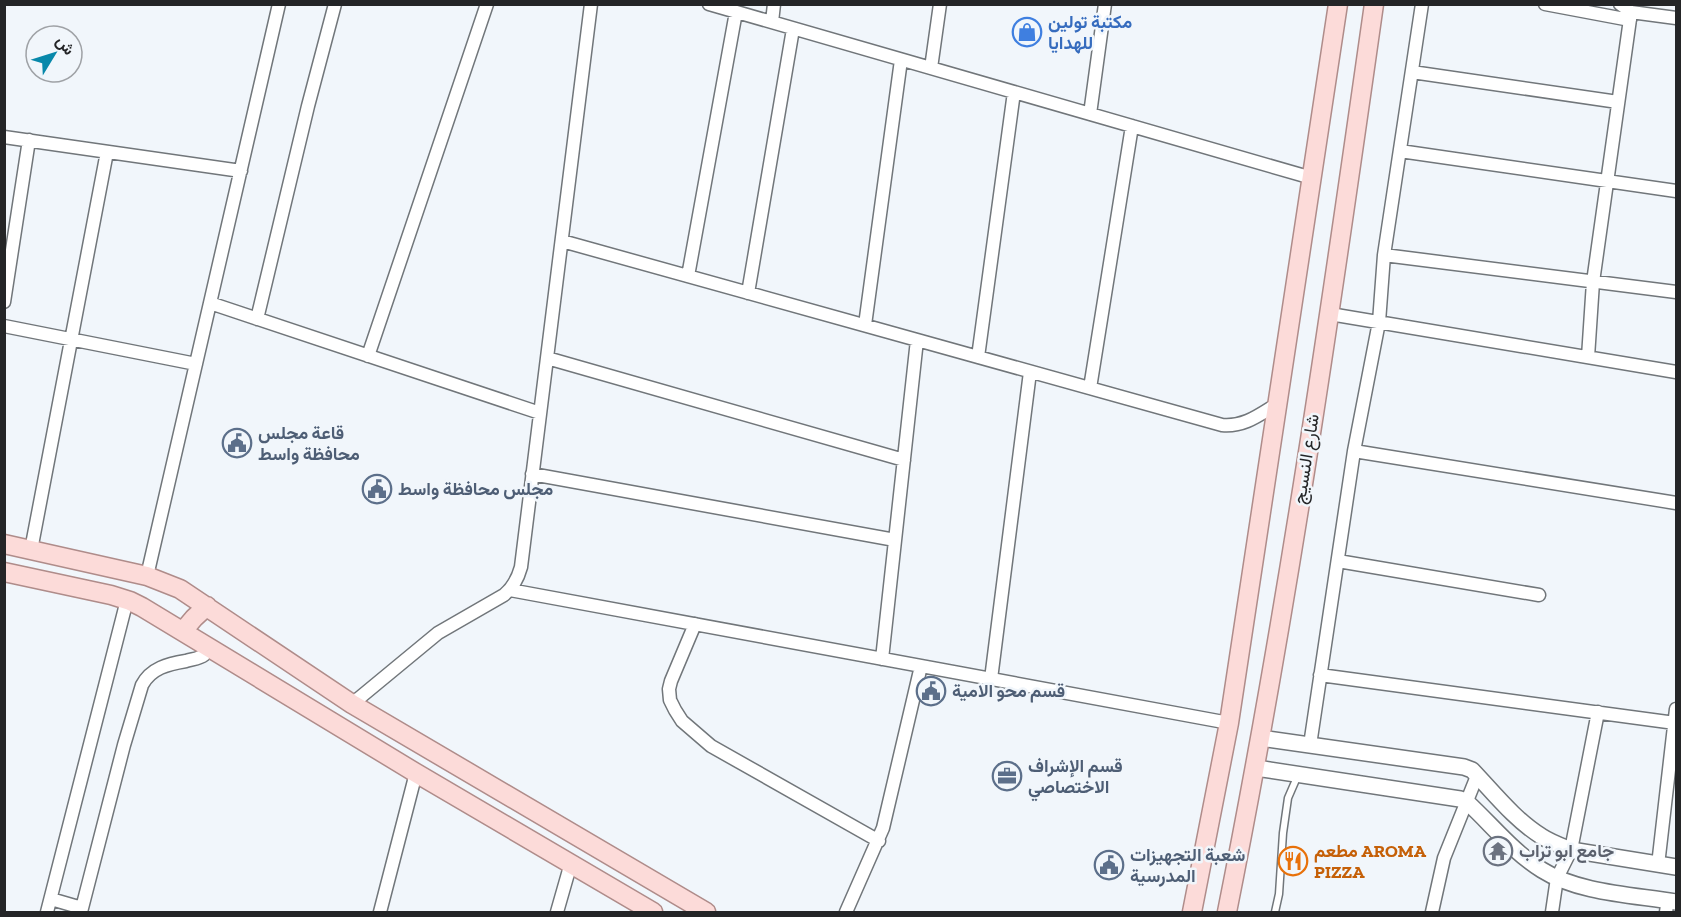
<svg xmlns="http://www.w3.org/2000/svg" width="1681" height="917" font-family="'Zilla Slab',Vazirmatn,serif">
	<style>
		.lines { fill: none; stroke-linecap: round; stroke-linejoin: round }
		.service-casing { stroke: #71767a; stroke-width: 9 }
		.minor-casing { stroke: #71767a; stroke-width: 15 }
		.tertiary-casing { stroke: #71767a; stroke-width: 18 }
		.primary-casing { stroke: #af8c8a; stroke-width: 21 }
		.service { stroke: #fff; stroke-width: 6 }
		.minor { stroke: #fff; stroke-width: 12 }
		.tertiary { stroke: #fff; stroke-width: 15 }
		.primary { stroke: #fcdbd9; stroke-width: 18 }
		.labels { text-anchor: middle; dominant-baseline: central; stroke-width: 5; stroke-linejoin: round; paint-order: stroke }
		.shop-label { font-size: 18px; font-weight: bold; fill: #366cbe; stroke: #f1f6fb; text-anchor: start }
		.service-label { font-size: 18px; font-weight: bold; fill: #4e5e75; stroke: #f1f6fb; text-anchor: start }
		.street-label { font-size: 18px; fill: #242527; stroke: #f1f6fb }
		.food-label { font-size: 18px; font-weight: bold; fill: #c56008; stroke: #f1f6fb; text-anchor: start }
		.worship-label { font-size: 18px; font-weight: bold; fill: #5b616d; stroke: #f1f6fb; text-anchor: start }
	</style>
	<rect width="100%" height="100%" fill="#f1f6fb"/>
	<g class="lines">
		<g class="service-casing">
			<path id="service" d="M1275,912L1279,894L1283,833L1288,798L1298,775"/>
		</g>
		<g class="minor-casing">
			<path id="minor" d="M709,4L1312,178
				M1545,4L1630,20
				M1620,4L1631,12L1676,18
				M772,22L774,4
				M931,68L940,4
				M1412,72L1618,102
				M1090,114L1105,4
				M4,137L241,171
				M1400,151L1676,191
				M562,241L1222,425C1244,427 1259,415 1277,404
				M1384,255L1676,292
				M688,276L736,12
				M748,293L793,29
				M4,302L29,140
				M210,303L540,413
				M1330,314L1676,372
				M257,319L308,106L335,4
				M865,325L901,60
				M4,326L196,364
				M368,356L487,4
				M978,357L1014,92
				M1588,357L1593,282L1631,12
				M547,358L904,460
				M1090,388L1132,126
				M1354,451L1676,503
				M532,474L895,540
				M31,550L107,152
				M1338,561L1539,595
				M147,576L279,4
				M510,590L1229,723
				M695,624L671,681L669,689L670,700L675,710L682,721L711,746L879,841
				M882,659L917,340
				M1320,675L1675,723
				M991,679L1030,372
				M352,704L438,633L504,595C514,587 518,578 521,567L591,4
				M1310,745L1354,451L1379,322L1384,255L1422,4
				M1658,865L1676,709
				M51,899L82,908
				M47,912L127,600
				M81,912L124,745L142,685C151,668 168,664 186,661C191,659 199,659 204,655C205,654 209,648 209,647
				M380,912L416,773
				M557,912L571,863
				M846,912L883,828L921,666
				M1432,912L1444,858L1477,776
				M1552,912L1557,878L1571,850L1598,712
				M1666,912L1668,900"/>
		</g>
		<g class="tertiary-casing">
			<path id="tertiary" d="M1260,738L1464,767L1472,770C1493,792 1515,820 1541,836C1550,842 1561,846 1571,850L1676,867
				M1256,768L1460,799L1467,802C1492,825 1513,852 1542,870C1578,893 1635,895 1676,902"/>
		</g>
		<g class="primary-casing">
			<path id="primary" d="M4,544L147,576L180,589L352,704L706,912
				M4,572L111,595L130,601L142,607L416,773L653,912
				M183,631L194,618L207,606
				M1192,912L1229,723L1338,4
				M1227,912C1287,612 1331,308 1374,4"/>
		</g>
		<use href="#service" class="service"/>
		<use href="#minor" class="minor"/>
		<use href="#tertiary" class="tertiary"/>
		<use href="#primary" class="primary"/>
	</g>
	<defs>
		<g id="shop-ring" transform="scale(1.5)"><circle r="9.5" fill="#f1f6fb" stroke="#3f7fe0" stroke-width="1.5"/><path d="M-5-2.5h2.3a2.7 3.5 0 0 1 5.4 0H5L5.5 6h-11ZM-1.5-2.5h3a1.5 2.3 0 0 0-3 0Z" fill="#3f7fe0"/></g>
		<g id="civic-ring" transform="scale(1.5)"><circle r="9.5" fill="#f1f6fb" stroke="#5c6f8a" stroke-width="1.5"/><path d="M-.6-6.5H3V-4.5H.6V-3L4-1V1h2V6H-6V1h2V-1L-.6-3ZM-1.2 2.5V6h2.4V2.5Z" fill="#5c6f8a"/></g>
		<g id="office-ring" transform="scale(1.5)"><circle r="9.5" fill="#f1f6fb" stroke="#5c6f8a" stroke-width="1.5"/><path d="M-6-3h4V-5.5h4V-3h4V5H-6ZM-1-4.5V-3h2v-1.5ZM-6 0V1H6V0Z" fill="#5c6f8a"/></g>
		<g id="temple-ring" transform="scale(1.5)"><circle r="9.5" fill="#f1f6fb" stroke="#6b7280" stroke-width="1.5"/><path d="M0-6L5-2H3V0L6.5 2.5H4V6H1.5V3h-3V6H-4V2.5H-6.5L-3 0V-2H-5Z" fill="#6b7280"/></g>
		<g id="restaurant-ring" transform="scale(1.5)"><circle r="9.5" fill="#f1f6fb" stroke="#e8710a" stroke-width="1.5"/><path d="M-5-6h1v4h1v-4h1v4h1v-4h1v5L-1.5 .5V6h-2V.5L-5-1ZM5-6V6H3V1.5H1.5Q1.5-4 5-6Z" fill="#e8710a"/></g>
	</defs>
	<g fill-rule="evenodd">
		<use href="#shop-ring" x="1027" y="32"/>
		<use href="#civic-ring" x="237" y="443"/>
		<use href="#civic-ring" x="377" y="489"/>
		<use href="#civic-ring" x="931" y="691"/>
		<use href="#office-ring" x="1007" y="776"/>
		<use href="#temple-ring" x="1498" y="851"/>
		<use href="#restaurant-ring" x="1293" y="861"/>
		<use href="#civic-ring" x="1109" y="865"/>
	</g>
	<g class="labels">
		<g class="shop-label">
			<text x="1048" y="22">مكتبة تولين<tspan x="1048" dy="21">للهدايا</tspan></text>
		</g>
		<g class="service-label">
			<text x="258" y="433">قاعة مجلس<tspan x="258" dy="21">محافظة واسط</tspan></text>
			<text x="398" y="489">مجلس محافظة واسط</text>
			<text x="952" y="691">قسم محو الامية</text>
			<text x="1028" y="766">قسم الإشراف<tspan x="1028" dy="21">الاختصاصي</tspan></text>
			<text x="1130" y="855">شعبة التجهيزات<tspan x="1130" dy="21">المدرسية</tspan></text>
		</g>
		<g class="street-label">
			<text transform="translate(1306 459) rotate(-81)">شارع النسيج</text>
		</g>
		<g class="food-label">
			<text x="1314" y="851">مطعم AROMA<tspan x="1314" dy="21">PIZZA</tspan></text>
		</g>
		<g class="worship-label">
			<text x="1519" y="851">جامع ابو تراب</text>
		</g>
	</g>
	<rect width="1681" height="917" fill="none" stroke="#242527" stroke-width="12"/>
	<g transform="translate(54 54) rotate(52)"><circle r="28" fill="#f1f6fb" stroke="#9fa2a6" stroke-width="1.5"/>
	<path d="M0-4.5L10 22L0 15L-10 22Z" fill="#0888aa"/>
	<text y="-9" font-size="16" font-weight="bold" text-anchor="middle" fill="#242527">ش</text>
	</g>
</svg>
